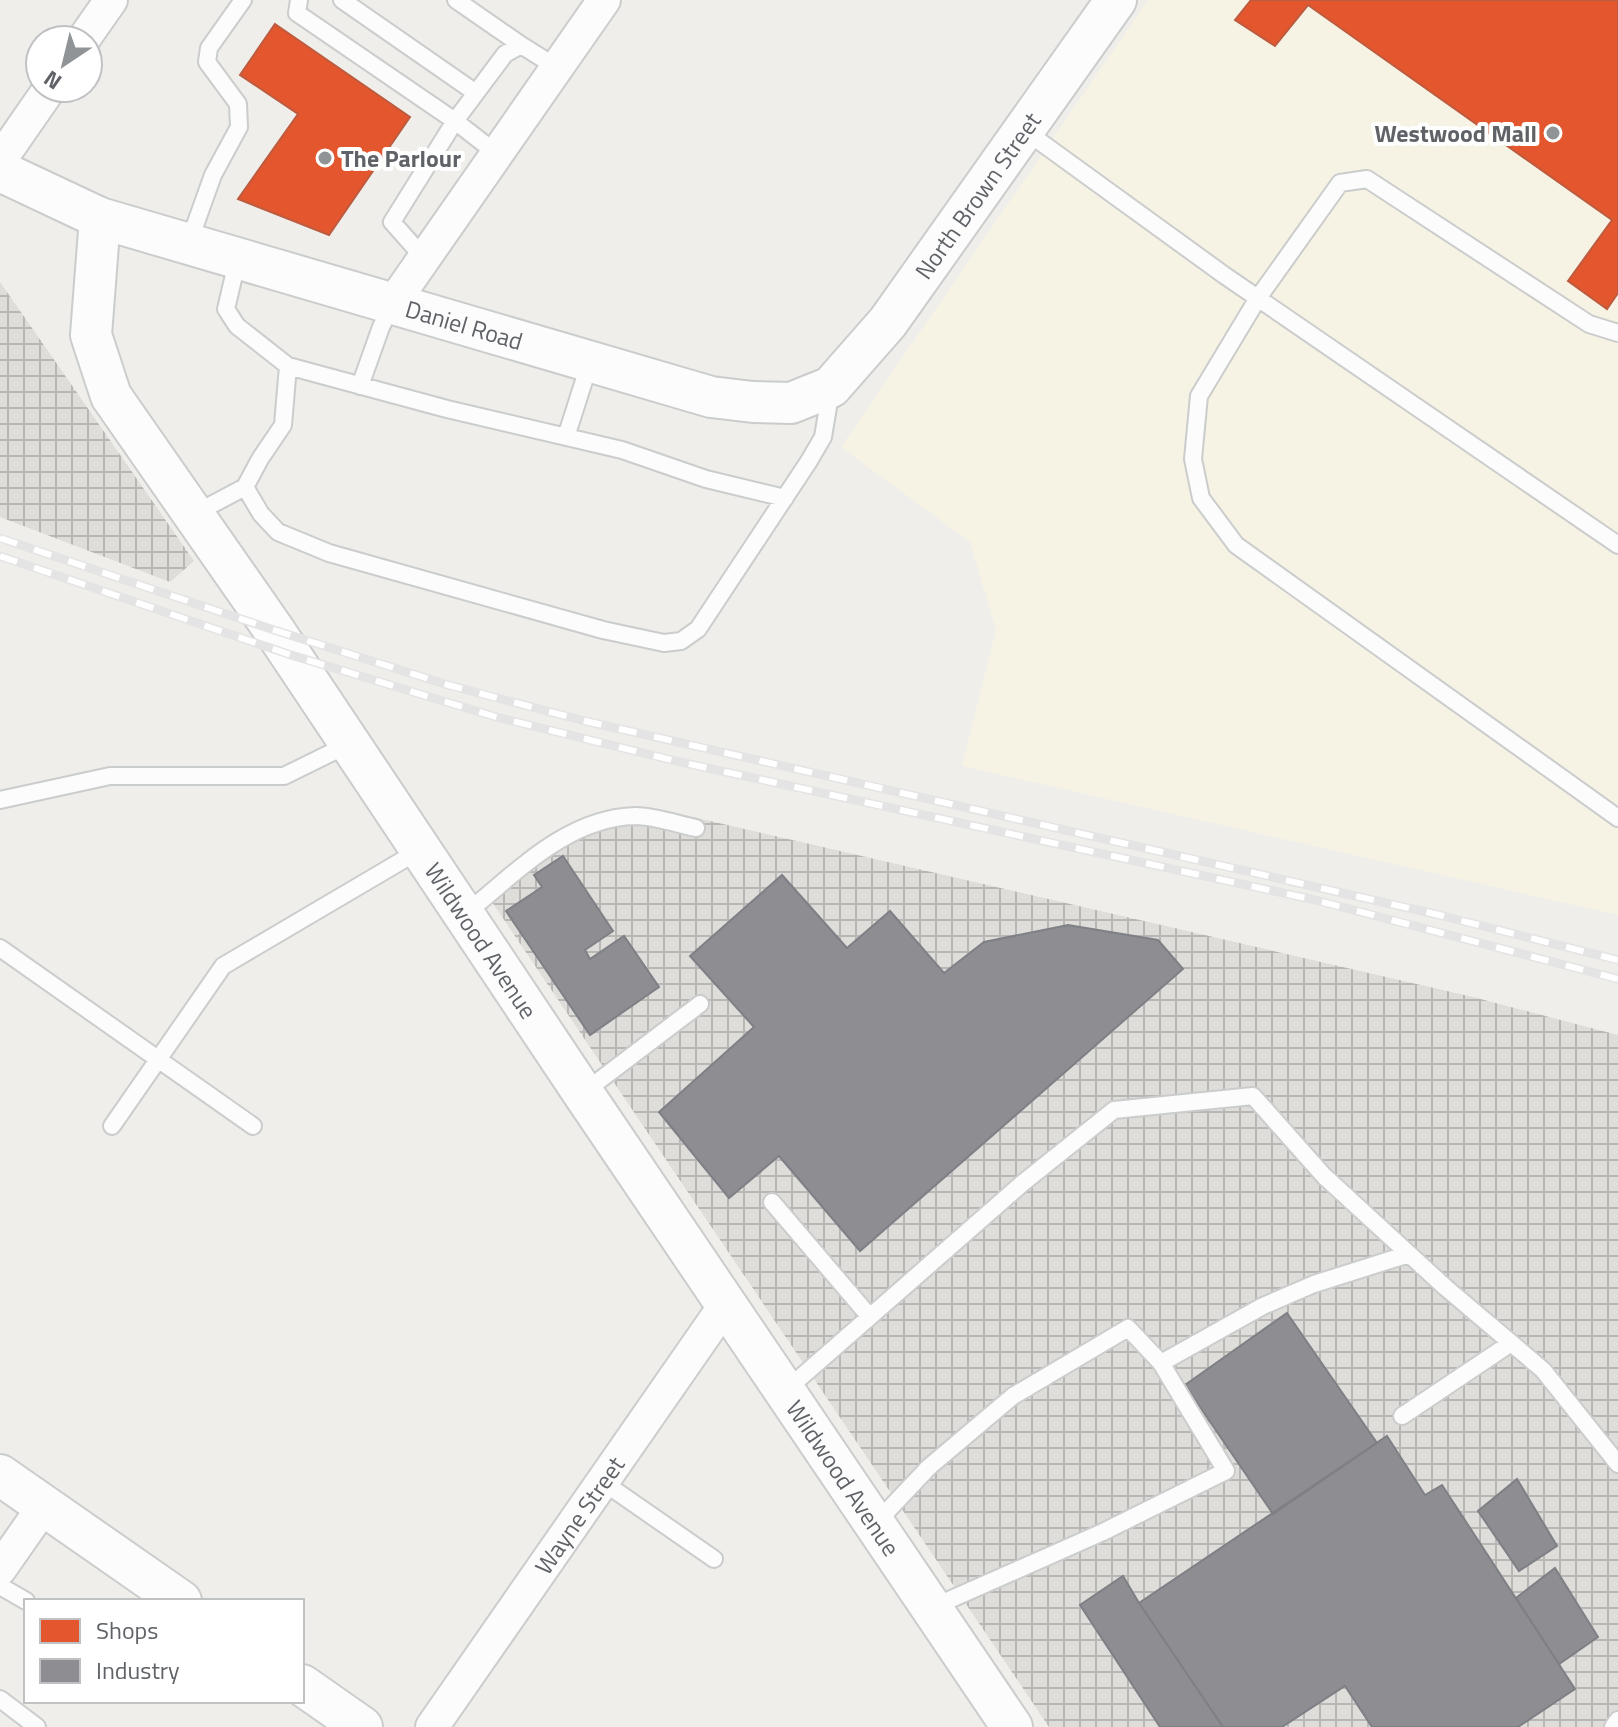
<svg xmlns="http://www.w3.org/2000/svg" width="1618" height="1727" font-family="'Titillium Web',sans-serif">
	<style>
		.commercial { fill: #f7f3e4 }
		.industrial { fill: url(#industrial-grid) }
		.shops { fill: #e4572e; stroke: #bc5b3f; stroke-width: 2 }
		.industry { fill: #8d8d92; stroke: #7f8085; stroke-width: 2 }
		.lines { fill: none; stroke-linecap: round; stroke-linejoin: round }
		.service-casing { stroke: #cbcccc; stroke-width: 20 }
		.minor-casing { stroke: #cbcccc; stroke-width: 36 }
		.tertiary-casing { stroke: #cbcccc; stroke-width: 44 }
		.service { stroke: #fdfcfc; stroke-width: 16 }
		.minor { stroke: #fdfcfc; stroke-width: 32 }
		.tertiary { stroke: #fdfcfc; stroke-width: 40 }
		.rail-casing { stroke: #e4e4e4; stroke-width: 9 }
		.rail { stroke: #fff; stroke-width: 6; stroke-dasharray: 18; stroke-linecap: butt }
		.poi-dot { fill: #919496; stroke: #fff; stroke-width: 3 }
		.labels { text-anchor: middle; dominant-baseline: central; stroke-width: 8; stroke-linejoin: round; paint-order: stroke }
		.poi-label { font-size: 24px; font-weight: bold; fill: #5f6368; stroke: #fff; text-anchor: end }
		.street-label { font-size: 24px; fill: #5f6368; stroke: #fff }
	</style>
	<defs>
		<pattern id="industrial-grid" width="8" height="8" patternUnits="userSpaceOnUse" patternTransform="scale(2)"><rect width="8" height="8" fill="#dfddda"/><path d="M0 4h8M4 0v8" fill="none" stroke="#b8b7b5"/></pattern>
	</defs>
	<rect width="100%" height="100%" fill="#efeeea"/>
	<path class="commercial" d="M1148,0H1618V915L962,766L996,630L970,542L841,447Z"/>
	<path class="industrial" d="M0,282L194,561L170,582L0,517Z
		M667,811L1473,997L1618,1035V1727H1049L492,902L567,831Z"/>
	<path class="shops" d="M1251,0H1618V293L1607,309L1568,281L1612,220L1308,5L1275,46L1235,20Z
		M275,24L410,117L329,235L238,199L298,114L240,75Z"/>
	<path class="industry" d="M563,856L613,931L585,950L590,959L624,936L659,987L590,1035L506,911L542,887L534,875Z
		M782,875L847,948L890,911L944,973L984,942L1068,925L1158,940L1183,969L860,1251L779,1156L729,1198L659,1112L754,1027L690,956Z
		M1287,1313L1377,1443L1273,1514L1185,1385Z
		M1387,1436L1425,1495L1442,1485L1575,1689L1518,1727H1372L1345,1686L1282,1727H1223L1139,1603Z
		M1517,1479L1557,1546L1519,1571L1478,1511Z
		M1555,1568L1598,1637L1559,1664L1516,1598Z
		M1123,1576L1139,1603L1223,1727H1160L1080,1605Z"/>
	<g class="lines">
		<g class="service-casing">
			<path id="service" d="M299,0L297,13L455,121L505,54L521,45L556,67
				M342,0L476,93
				M456,0L521,45
				M1024,130L1224,275L1618,545
				M189,242L213,175L239,127L238,104L207,62L209,48L243,0
				M238,258L226,309L237,326L288,366L283,425L260,459L245,487L261,514L278,532L329,553L603,630L664,643L681,641L698,629L809,461L823,437L831,389
				M424,258L392,222L455,121L496,153
				M1618,333L1589,324L1367,179L1340,183L1258,298L1199,396L1193,459L1201,498L1236,545L1618,818
				M288,366L447,409L622,450L706,479L785,498
				M360,386L381,327L393,303
				M566,437L590,362
				M194,514L245,487
				M0,800L110,776H284L349,744
				M465,914C515,874 566,818 635,816C654,816 677,824 696,828
				M0,948L253,1126
				M584,1092L700,1004
				M112,1126L223,966L420,850
				M772,1202L870,1317
				M1161,1363L1263,1306L1314,1284L1409,1254
				M785,1391L1024,1182L1114,1110L1253,1096L1324,1176L1445,1287L1543,1370L1618,1464
				M1402,1416L1511,1343
				M603,1482L714,1559
				M876,1523L929,1467L1013,1396L1128,1328L1161,1363L1226,1471L1103,1532L931,1608
				M0,1586L26,1601
				M0,1699L37,1727
				M1613,1727L1618,1720"/>
		</g>
		<g class="minor-casing">
			<g id="minor">
				<path d="M83,40L111,0"/>
				<path d="M0,160L50,88"/>
				<path d="M393,303L604,0"/>
				<path d="M0,1569L44,1506"/>
				<path id="s1" d="M432,1727L726,1304"/>
			</g>
		</g>
		<g class="tertiary-casing">
			<g id="tertiary">
				<path id="s2" d="M0,171L100,218L711,397L753,402L791,403L831,387L888,322L1116,0"/>
				<path id="s3" d="M100,218L91,335L111,396L274,630L583,1093L1012,1727"/>
				<path d="M0,1475L181,1601"/>
				<path d="M302,1685L362,1727"/>
			</g>
		</g>
		<use href="#service" class="service"/>
		<use href="#minor" class="minor"/>
		<use href="#tertiary" class="tertiary"/>
		<g class="rail-casing">
			<path id="rail" d="M0,538L274,630L448,685L585,721L1435,914L1618,960
				M0,556L291,655L496,717L680,762L1315,900L1618,979"/>
		</g>
		<use href="#rail" class="rail"/>
	</g>
	<g class="poi-dot">
		<circle cx="1553" cy="133" r="8"/>
		<circle cx="325" cy="158" r="8"/>
	</g>
	<g class="labels">
		<g class="poi-label">
			<text x="1537" y="133">Westwood Mall</text>
			<text x="341" y="158" text-anchor="start">The Parlour</text>
		</g>
		<g class="street-label">
			<text stroke="none"><textPath href="#s2" startOffset="1112">North Brown Street</textPath></text>
			<text stroke="none"><textPath href="#s2" startOffset="490">Daniel Road</textPath></text>
			<text stroke="none"><textPath href="#s3" startOffset="840">Wildwood Avenue</textPath></text>
			<text stroke="none"><textPath href="#s3" startOffset="1488">Wildwood Avenue</textPath></text>
			<text stroke="none"><textPath href="#s1" startOffset="258">Wayne Street</textPath></text>
		</g>
	</g>
	<rect x="24" y="1599" width="280" height="104" fill="#ffffff" stroke="#bfc1c3" stroke-width="2"/>
	<rect x="40" y="1619" width="40" height="24" fill="#e4572e" stroke="#bfc1c3" stroke-width="2"/>
	<text x="96" y="1639" font-size="24" fill="#5f6368">Shops</text>
	<rect x="40" y="1659" width="40" height="24" fill="#8d8d92" stroke="#bfc1c3" stroke-width="2"/>
	<text x="96" y="1679" font-size="24" fill="#5f6368">Industry</text>
	<g transform="translate(64 64) rotate(215)"><circle r="38" fill="#ffffff" stroke="#bfc1c3" stroke-width="2"/>
	<path d="M0-6L14 30L0 20L-14 30Z" fill="#919496"/>
	<text y="-12" font-size="22" font-weight="bold" text-anchor="middle" fill="#5f6368">N</text>
	</g>
</svg>
